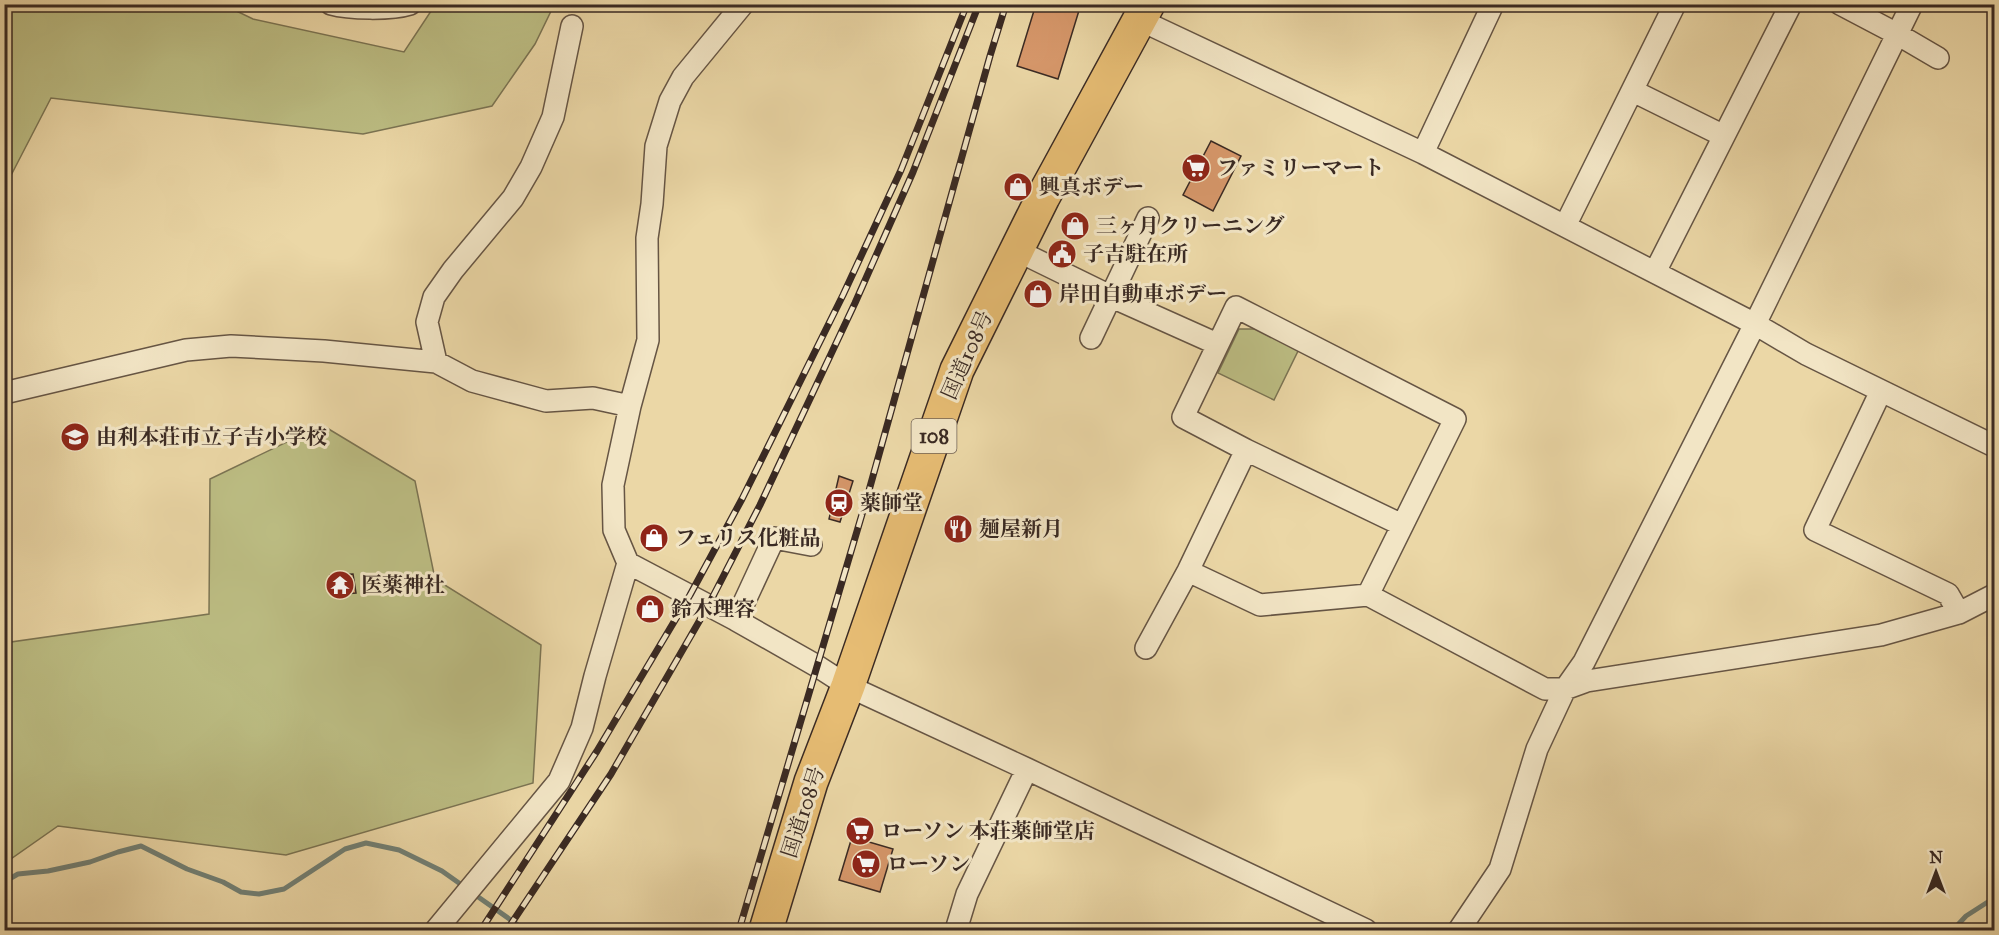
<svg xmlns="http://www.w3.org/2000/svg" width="1999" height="935" font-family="'IM FELL Great Primer','Noto Serif JP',serif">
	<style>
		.green { fill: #bcbd83; stroke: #7b7453; stroke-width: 1.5 }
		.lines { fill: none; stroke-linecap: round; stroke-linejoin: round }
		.stream { stroke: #728075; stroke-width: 5 }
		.building { fill: #d6976a; stroke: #3a2a23; stroke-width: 1.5 }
		.street-casing { stroke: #654; stroke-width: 24 }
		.highway-casing { stroke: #3a2a23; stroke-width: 36 }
		.street { stroke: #f2e5c5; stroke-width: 21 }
		.highway { stroke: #e6bc73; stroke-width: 33 }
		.rail-casing { stroke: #3a2a23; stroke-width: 7 }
		.rail { stroke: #f2e5c5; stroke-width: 4.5; stroke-dasharray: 14; stroke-linecap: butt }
		.labels { text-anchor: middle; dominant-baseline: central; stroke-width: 6; stroke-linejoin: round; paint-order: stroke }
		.shield { fill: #f2e5c5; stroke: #716254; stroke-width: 1.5 }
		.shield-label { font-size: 20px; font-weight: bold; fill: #3a2a23 }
		.poi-label { font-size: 21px; font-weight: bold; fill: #3a2a23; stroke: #f2e5c5; text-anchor: start }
		.street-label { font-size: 21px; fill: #3a2a23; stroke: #f2e5c5 }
	</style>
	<rect width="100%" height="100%" fill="#ebd7a6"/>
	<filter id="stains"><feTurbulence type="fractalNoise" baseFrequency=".00333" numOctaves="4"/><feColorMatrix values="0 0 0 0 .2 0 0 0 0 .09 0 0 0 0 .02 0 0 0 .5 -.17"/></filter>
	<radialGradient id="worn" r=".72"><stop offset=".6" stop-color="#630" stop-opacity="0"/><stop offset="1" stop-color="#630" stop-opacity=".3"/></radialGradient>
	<path class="green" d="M5,4L224,5L253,19L404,52L435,5H554L535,44L492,106L363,134L51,98L5,187Z
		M1239,329H1256L1299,349L1274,400L1218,373Z
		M322,425L415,481L435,579L541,645L533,783L286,855L58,826L5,863L4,643L209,614L210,479Z"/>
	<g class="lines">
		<path class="stream" d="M4,882L18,874L48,871L90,862L118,852L141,846L187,869L223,882L241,892L259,894L284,889L345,849L366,843L399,850L442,871L466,888
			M474,894L525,930
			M1953,930L1966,916L1994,898"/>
	</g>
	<path class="building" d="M1036,4H1081L1058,79L1017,66Z
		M1211,141L1241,156L1213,211L1183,195Z
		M839,476L853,481L840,522L829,519Z
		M353,574L356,593L331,595L330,575Z
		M852,837L893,849L880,892L839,880Z"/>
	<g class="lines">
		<g class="street-casing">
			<path id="street" d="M331,4C349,9 391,10 410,4
				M743,4L683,77L670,101L656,146L652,204L647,238L648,340L630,406L613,485L614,530L628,563L736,620L817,666L848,686L1027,769L1366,930
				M1840,4L1897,34L1938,58
				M1140,20L1423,153L1755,324L1806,354L1994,446
				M1633,91L1724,136
				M1423,153L1493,4
				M1565,226L1675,4
				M1016,250L1112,297L1217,344
				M1655,272L1791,4
				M1091,338L1148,218
				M436,362L427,322L434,297L453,270L513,198L531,167L553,117L572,26
				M1881,391L1815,530L1948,594L1959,613
				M4,393L186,350L231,346L324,351L436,362L472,381L546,401L593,398L630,406
				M1188,571L1260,605L1368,595L1545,689H1565L1587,681L1881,635L1959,613L1994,595
				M1368,595L1455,419L1236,307L1183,417L1246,450L1402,525
				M736,620L774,538L811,545
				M1146,648L1188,571L1246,450
				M436,930L559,781L582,728L595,676L628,563
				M956,930L967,894L1027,769
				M1459,930L1500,869L1537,749L1565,689L1584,662L1755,324L1912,4"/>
		</g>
		<g class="highway-casing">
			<path id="highway" d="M766,930L811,782L848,686L957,370L1043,197L1148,4"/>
		</g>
		<use href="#street" class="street"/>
		<use href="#highway" class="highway"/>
		<g class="rail-casing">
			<path id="rail" d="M481,930L597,751L690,595L742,499L843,295L901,170L967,4
				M507,930L611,774L708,606L760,505L855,303L913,172L979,4
				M739,930L868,494L990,56L1006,4"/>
		</g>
		<use href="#rail" class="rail"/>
	</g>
	<defs>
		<g id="supermarket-disc" transform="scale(1.5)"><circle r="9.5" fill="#8f2418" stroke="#f2e5c5"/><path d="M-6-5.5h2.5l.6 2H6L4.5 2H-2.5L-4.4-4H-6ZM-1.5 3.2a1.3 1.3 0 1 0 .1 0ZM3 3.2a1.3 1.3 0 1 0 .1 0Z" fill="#fff"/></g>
		<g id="shop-disc" transform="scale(1.5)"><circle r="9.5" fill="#8f2418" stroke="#f2e5c5"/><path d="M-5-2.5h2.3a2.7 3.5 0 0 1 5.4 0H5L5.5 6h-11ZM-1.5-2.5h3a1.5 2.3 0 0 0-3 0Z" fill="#fff"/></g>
		<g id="civic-disc" transform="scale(1.5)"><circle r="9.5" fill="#8f2418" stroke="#f2e5c5"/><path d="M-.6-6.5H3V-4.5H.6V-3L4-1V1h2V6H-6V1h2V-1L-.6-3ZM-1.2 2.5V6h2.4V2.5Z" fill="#fff"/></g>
		<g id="school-disc" transform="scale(1.5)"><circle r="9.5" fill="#8f2418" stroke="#f2e5c5"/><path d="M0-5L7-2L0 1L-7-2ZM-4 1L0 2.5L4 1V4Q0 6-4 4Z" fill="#fff"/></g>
		<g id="station-disc" transform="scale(1.5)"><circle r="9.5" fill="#8f2418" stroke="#f2e5c5"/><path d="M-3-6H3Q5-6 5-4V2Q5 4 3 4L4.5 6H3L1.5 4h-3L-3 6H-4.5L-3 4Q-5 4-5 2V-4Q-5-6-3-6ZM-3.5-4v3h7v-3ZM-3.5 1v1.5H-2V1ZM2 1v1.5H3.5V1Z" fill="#fff"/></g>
		<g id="restaurant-disc" transform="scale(1.5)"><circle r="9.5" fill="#8f2418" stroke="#f2e5c5"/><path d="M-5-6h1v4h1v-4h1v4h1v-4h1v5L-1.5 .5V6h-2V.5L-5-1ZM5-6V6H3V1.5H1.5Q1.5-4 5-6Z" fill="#fff"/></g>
		<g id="temple-disc" transform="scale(1.5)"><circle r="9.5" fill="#8f2418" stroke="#f2e5c5"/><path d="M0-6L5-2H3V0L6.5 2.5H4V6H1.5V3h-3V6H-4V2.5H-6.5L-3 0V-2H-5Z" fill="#fff"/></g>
	</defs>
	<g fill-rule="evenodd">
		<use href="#supermarket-disc" x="1196" y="168"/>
		<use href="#shop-disc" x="1018" y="187"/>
		<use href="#shop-disc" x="1075" y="226"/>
		<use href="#civic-disc" x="1062" y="254"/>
		<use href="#shop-disc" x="1038" y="294"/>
		<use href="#school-disc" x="75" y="437"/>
		<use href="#station-disc" x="839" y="503"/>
		<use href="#restaurant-disc" x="958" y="529"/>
		<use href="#shop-disc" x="654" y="538"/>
		<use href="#temple-disc" x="340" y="585"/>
		<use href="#shop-disc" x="650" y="609"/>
		<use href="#supermarket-disc" x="860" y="831"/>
		<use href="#supermarket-disc" x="866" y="864"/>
	</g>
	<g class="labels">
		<rect class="shield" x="911.5" y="419" width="45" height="34" rx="4.5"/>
		<g class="shield-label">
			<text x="934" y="436">108</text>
		</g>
		<g class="poi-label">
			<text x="1217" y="168">ファミリーマート</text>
			<text x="1039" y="187">興真ボデー</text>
			<text x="1096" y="226">三ヶ月クリーニング</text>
			<text x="1083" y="254">子吉駐在所</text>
			<text x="1059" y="294">岸田自動車ボデー</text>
			<text x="96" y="437">由利本荘市立子吉小学校</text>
			<text x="860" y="503">薬師堂</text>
			<text x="979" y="529">麺屋新月</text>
			<text x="675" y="538">フェリス化粧品</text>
			<text x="361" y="585">医薬神社</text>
			<text x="671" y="609">鈴木理容</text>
			<text x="881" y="831">ローソン 本荘薬師堂店</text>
			<text x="887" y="864">ローソン</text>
		</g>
		<g class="street-label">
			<text transform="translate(967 355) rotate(-66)">国道108号</text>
			<text transform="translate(803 812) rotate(-72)">国道108号</text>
		</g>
	</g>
	<rect width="1999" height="935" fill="none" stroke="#ebd7a6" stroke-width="24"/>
	<rect x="6" y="6" width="1987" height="923" fill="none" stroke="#3a2a23" stroke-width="3"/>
	<rect x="12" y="12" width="1975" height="911" fill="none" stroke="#3a2a23" stroke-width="1.5"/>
	<g transform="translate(1936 872)" stroke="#f2e5c5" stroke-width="4.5" paint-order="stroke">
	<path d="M0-4.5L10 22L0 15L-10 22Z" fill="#3a2a23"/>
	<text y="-9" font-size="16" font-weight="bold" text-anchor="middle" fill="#3a2a23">N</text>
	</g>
	<rect width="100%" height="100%" filter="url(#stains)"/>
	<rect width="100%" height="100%" fill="url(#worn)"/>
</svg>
